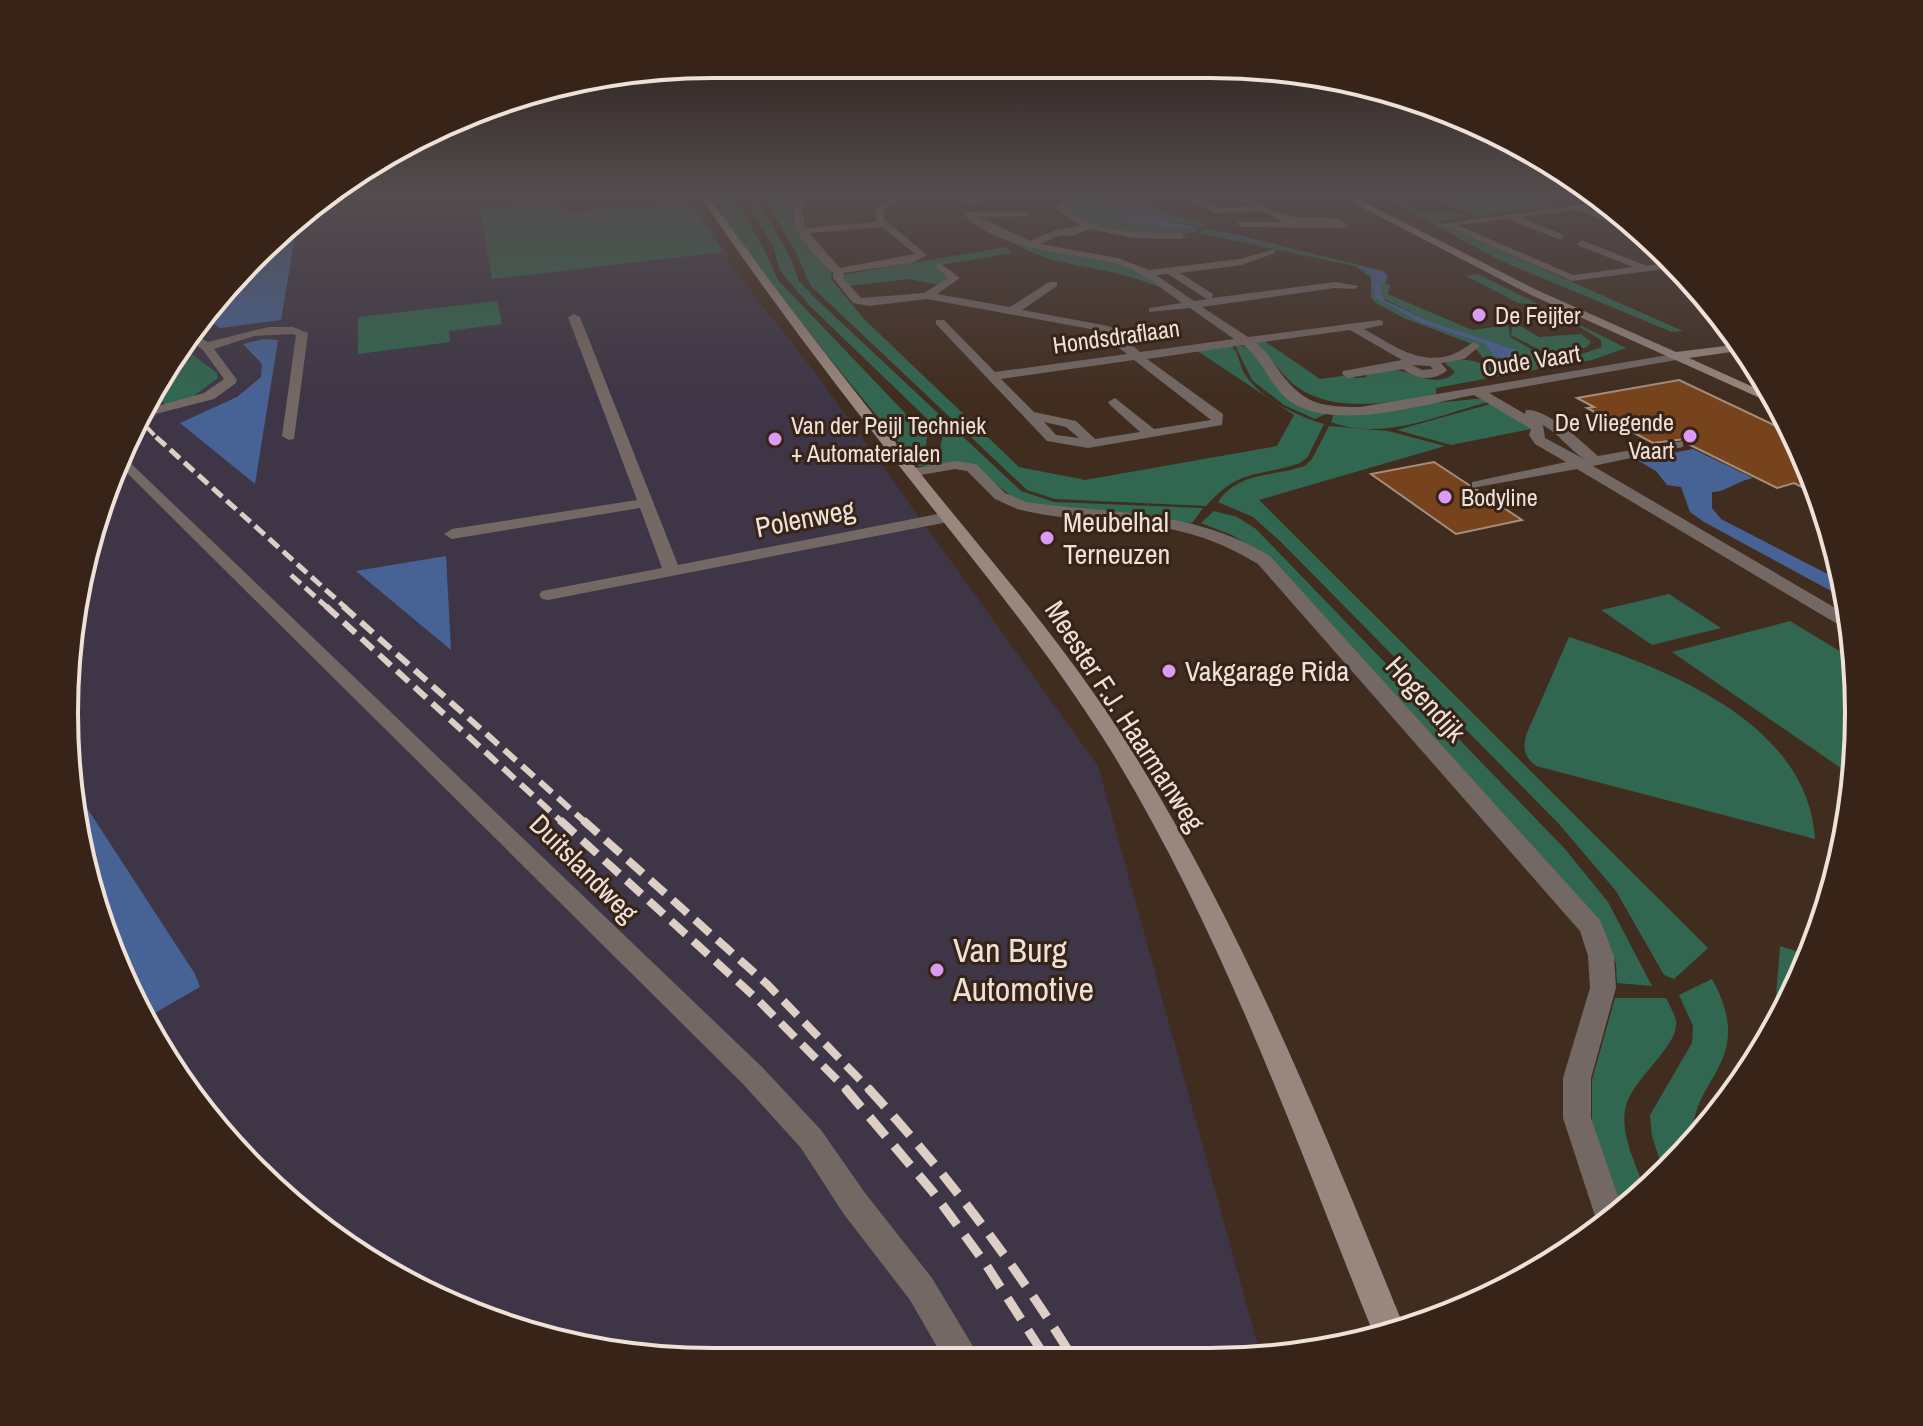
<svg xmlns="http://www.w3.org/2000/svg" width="1923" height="1426" font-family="'Archivo Narrow',sans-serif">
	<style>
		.industrial { fill: #3e3646 }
		.green { fill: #316750 }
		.water { fill: #476396 }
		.building { fill: #77431d; stroke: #a58d7d; stroke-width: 2 }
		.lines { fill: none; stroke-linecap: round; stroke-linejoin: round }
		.street { fill: #746864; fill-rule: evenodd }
		.secondary { fill: #98867f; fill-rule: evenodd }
		.rail-far4 { stroke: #ddcfc6; stroke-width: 4; stroke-dasharray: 10 5; stroke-linecap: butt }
		.rail-far3 { stroke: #ddcfc6; stroke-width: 5; stroke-dasharray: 13 6; stroke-linecap: butt }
		.rail-far2 { stroke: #ddcfc6; stroke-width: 6; stroke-dasharray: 16 8; stroke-linecap: butt }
		.rail-far1 { stroke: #ddcfc6; stroke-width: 8; stroke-dasharray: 20 10; stroke-linecap: butt }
		.rail { stroke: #ddcfc6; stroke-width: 9; stroke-dasharray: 25 13; stroke-linecap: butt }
		.poi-dot { fill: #da9af6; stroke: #372317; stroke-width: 3 }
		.labels { text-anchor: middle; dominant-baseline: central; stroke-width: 6; stroke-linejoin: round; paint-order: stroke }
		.far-poi-label { font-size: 24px; fill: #eee1d8; stroke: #372317; text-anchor: start }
		.far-street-label { font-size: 24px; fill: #eee1d8; stroke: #372317 }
		.street-label { font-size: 28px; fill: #eee1d8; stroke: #372317 }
		.poi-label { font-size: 28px; fill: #eee1d8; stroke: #372317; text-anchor: start }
		.near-poi-label { font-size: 34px; fill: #eee1d8; stroke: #372317; text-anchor: start }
		.rim { fill: none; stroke: #eee1d8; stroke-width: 4 }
	</style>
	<rect width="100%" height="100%" fill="#412d20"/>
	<path class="industrial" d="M331,195H691L728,253L726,259L820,379L1098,766L1261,1357L670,1361L505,1328L389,1275L285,1201L198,1108L113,961L65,756L76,587L131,426L254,254Z"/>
	<path class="green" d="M710,195H733L765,251L778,280L927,436L924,460L932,461L930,466H918C843,374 771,291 710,195Z
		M742,195H755L790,257L799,281L812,295L1021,491L1054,502L1203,508L1192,523L1081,513L1017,501L973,465L937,466L943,434L811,307L786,278L779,268L773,245Z
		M763,195L805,196L793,208L792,222L827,270L832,272L831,279L865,320L1019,467L1085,480L1277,446L1294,415L1196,350L1231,345C1239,353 1239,364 1244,373C1260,399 1297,416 1324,424L1307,458L1300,463C1257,478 1241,467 1206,506L1055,499L1027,490L811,286L794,249Z
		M1067,195C1089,195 1113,203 1130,222L1201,229C1176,242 1104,233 1078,220C1073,217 1069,211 1065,207L1079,200Z
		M1085,195H1128L1139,200L1105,198L1143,201L1174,215L1209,224L1203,227L1163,220L1131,204H1113L1093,198L1096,196Z
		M1380,195H1402L1396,197L1426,214L1455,211L1467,216L1437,222L1683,331L1672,332L1501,261Z
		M1422,195H1533L1562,206L1478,216Z
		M561,201L566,213L690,202L723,252L492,279L480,208Z
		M1205,230L1352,263L1370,273L1375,298L1421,323L1485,344L1495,356L1521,363L1514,349L1429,321L1384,299L1381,282L1390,285L1388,294L1472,330L1508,325L1510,337L1559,365L1507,375L1488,364L1472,344L1404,318L1374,302L1371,297V278L1355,266L1197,233Z
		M1001,234L1056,250L1122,262L1169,290C1155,286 1141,280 1127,276C1079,263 1043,266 1001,234Z
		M1006,247L1013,253L940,265L949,278L939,285L909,279L848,286L841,275Z
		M1478,274L1626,348L1592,360L1567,364L1564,360L1602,347L1601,340L1553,311L1541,305L1518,303L1466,276Z
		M497,301L502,324L449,331L450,342L358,354V317Z
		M1520,326L1539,337L1581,334L1591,342L1587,347L1551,356L1511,335L1512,327Z
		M1263,340L1320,379L1349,375L1355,378L1366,377L1368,373C1376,372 1386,370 1394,370C1412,370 1437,391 1455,372L1444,362C1467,356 1485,363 1505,375L1436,388V395C1392,402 1329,416 1291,382C1277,369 1269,354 1253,342Z
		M1235,345C1257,345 1264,372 1278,387C1289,399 1313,406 1328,413L1315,419L1284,405L1252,380Z
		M186,350L217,373L218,378L191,398L166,405L154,393Z
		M1485,398L1492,401C1440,414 1385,442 1331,422L1334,413Z
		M1494,403L1531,429L1451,445L1397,430Z
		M1329,426L1388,431L1445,446L1259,500L1708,948L1674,979L1664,975L1616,891L1559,824L1280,541L1253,517L1218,502C1239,471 1273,477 1305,466L1312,459Z
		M1214,511L1237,517L1256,529L1565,849L1608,902L1652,986L1617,983L1616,964L1610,946L1257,550L1232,535L1201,523Z
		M1669,594L1721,628L1652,645L1601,610Z
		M1790,621L1856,661L1854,777L1672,652Z
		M1569,637C1664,668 1808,721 1815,839L1536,766C1524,756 1523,750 1526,735Z
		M1780,946L1809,955L1773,1035Z
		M1712,979C1761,1066 1681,1083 1695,1144L1664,1173L1652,1136L1650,1115L1692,1043L1693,1026L1679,995Z
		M1615,998H1666C1669,1005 1675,1014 1676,1021C1680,1045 1632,1079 1626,1106C1619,1133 1636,1164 1645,1190L1620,1214L1592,1132V1080Z"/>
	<path class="water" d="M1089,198L1144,207L1171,222L1233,234L1383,271L1388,276L1385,283H1381L1384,300L1429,321L1514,349L1527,360L1521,363L1494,356L1485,344L1421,323L1375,298L1370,273L1352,263L1197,228H1168L1130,222L1118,208Z
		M295,236L281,320L220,328L207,319L254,254L275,238Z
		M263,339L278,340L255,484L180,423L237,397L261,377L262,364L243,344Z
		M1693,449L1753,478C1739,480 1724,493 1712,492V508L1721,519L1843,582L1846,599L1704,522L1690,512L1681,487L1667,485L1656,471L1637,460Z
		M446,556L451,650L356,571Z
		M72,785L195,974L200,987L146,1018L113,961Z"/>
	<path class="building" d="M1679,380L1795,435L1818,495L1794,483L1777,488L1686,443L1685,439L1653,443L1587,408L1594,407L1577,398Z
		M1434,462L1469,485L1470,490H1477L1522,520L1456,534L1371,474Z"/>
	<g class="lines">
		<path class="street" d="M331,195H355L326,199Z
			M803,195H812L802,208L805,228L876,222V207L894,195H905L884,210V219L927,255L912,263L844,273L843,278L861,298L924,293L948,278L935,266L940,263L960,278L937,294L1010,307L1049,282H1057V286L1022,310L1103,325L1111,327L1140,352L1234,339L1190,308L1149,312V308L1182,303C1164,290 1139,270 1121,265C1069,250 1007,255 964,215L969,212L1030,211L1027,216L979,217L1030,241L1056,230L1081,226L1055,208L1068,198L1073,201L1066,208C1097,234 1141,234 1181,233L1186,236L1181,239L1134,238L1090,229L1071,236L1060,235L1040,244L1118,258L1149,270L1240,259L1275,249V253L1242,265L1180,273L1213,294L1212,298L1335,282L1359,286L1354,289L1335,288L1202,307L1248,337L1379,320L1383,321V325L1364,329C1393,345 1423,369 1458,352C1464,349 1468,345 1474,342L1480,346L1464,359L1441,363L1447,370C1434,382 1416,379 1403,369L1348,378L1342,374L1343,371L1402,360L1350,330L1256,343C1266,350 1271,359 1277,368C1302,403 1318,407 1360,407L1680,353L1682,356L1676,360L1489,393L1525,414L1526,410C1547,408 1582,442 1598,456L1683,441V447L1593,466L1849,616L1851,629L1844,628L1577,469L1472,488V482L1566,462L1535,444L1529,435L1531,429L1474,395C1424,404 1336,432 1291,402C1270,388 1264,360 1243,345L1147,359L1223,414L1222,425L1088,448L1047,441L936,324V320H944L995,372L1127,354L1096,330L927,299L869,306L853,303L833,278V272L828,270C809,246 778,225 803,195ZM882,227L915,254L840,268L809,233ZM1168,274L1205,298L1208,299L1194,301L1156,275ZM1134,360L1211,420L1154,429L1115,398L1108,402L1110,405L1140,432L1095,439L1076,421L1034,412L1001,379ZM1412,365L1430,366L1433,369L1422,370ZM1044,422L1066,427L1079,438L1056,435ZM1543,425C1559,434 1569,449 1584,459L1545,438Z
			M921,195H952L982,201L977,204Z
			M1175,195H1188L1216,207H1253L1231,195C1252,195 1266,210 1285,215C1306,222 1329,211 1348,225L1343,228L1240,227L1237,222H1284L1262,211L1215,213Z
			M1601,202L1606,206L1588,209L1622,221L1630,229L1576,210L1520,217L1564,235L1561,240L1507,219L1457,225L1573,275L1633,267L1577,245L1581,240L1647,266L1666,263L1672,268L1572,281L1441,224Z
			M574,314L580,317L678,565L948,512L956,517L948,522L548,600L542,599L539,595L542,591L662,568L640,508L452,539L444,534L452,529L637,500L568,317Z
			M268,327H293L308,333L294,439L289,440L282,436L296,335L292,334L254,336L214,349L237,380L236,383L214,399L136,419L143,410L204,393L224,379L203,350L191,342L196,335L208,342Z
			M121,454L762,1067L821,1130L865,1193L932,1278L980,1358L944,1359L910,1300L843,1213L801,1148L742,1083L118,464Z
			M955,461L976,464L1005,493L1026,502C1113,514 1192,509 1270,556L1600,920L1614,956L1616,988L1591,1078V1118L1623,1211L1600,1231L1597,1222L1563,1118V1078L1590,988L1588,956L1580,931L1258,564C1171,510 1108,531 1017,509L995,499L967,471L955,469L915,476L908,472L915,468Z"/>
		<path class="secondary" d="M699,195H708C780,298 858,396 937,494C1005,577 1075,659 1132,751C1245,932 1324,1130 1404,1327L1374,1335C1294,1137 1223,933 1110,749C1052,656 983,572 915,486C840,391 767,295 699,195Z
			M1338,195H1350L1539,291L1676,352L1741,344L1745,350L1689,358L1773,396L1780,407L1531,295Z"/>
		<path class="rail-far4" d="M137,417L158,439"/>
		<path class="rail-far3" d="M156,437L346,608
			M291,575L328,608"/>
		<path class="rail-far2" d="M326,606L562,822
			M343,606L585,822"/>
		<path class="rail-far1" d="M560,820L757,999L847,1090
			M583,820L768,985L870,1090"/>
		<path class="rail" d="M845,1088L933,1192L985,1263L1046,1358
			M868,1088C945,1172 1013,1261 1073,1358"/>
	</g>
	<linearGradient id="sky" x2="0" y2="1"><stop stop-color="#241912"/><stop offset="0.49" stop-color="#544c4e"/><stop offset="1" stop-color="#544c4e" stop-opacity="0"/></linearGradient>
	<rect width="1923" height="395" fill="url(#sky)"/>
	<g class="poi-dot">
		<circle cx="1479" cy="315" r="8"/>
		<circle cx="1690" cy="436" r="8"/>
		<circle cx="775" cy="439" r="8"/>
		<circle cx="1445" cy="497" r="8"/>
		<circle cx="1047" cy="538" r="8"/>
		<circle cx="1169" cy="671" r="8"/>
		<circle cx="937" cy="970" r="8"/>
	</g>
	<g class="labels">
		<g class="far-poi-label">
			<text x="1495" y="315">De Feijter</text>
			<text x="1674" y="422" text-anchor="end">De Vliegende<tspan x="1674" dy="28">Vaart</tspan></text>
			<text x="791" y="425">Van der Peijl Techniek<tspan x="791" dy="28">+ Automaterialen</tspan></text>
			<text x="1461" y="497">Bodyline</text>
		</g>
		<g class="far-street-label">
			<text transform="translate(1116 336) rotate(-8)">Hondsdraflaan</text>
			<text transform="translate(1531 360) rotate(-9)">Oude Vaart</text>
		</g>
		<g class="street-label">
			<text transform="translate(805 518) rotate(-11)">Polenweg</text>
			<text transform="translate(1426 699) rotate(48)">Hogendijk</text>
			<text transform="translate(1125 716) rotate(57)">Meester F.J. Haarmanweg</text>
			<text transform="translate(584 868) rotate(45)">Duitslandweg</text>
		</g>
		<g class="poi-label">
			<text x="1063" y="522">Meubelhal<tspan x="1063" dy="32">Terneuzen</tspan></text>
			<text x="1185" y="671">Vakgarage Rida</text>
		</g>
		<g class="near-poi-label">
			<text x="953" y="950">Van Burg<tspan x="953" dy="39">Automotive</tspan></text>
		</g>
	</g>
	<path d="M0 0H1923V1426H0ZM713 78H1210A635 635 0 0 1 1845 713V713A635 635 0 0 1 1210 1348H713A635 635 0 0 1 78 713V713A635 635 0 0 1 713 78Z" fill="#372317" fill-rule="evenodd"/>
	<path class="rim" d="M713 78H1210A635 635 0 0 1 1845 713V713A635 635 0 0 1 1210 1348H713A635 635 0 0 1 78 713V713A635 635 0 0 1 713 78Z"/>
</svg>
